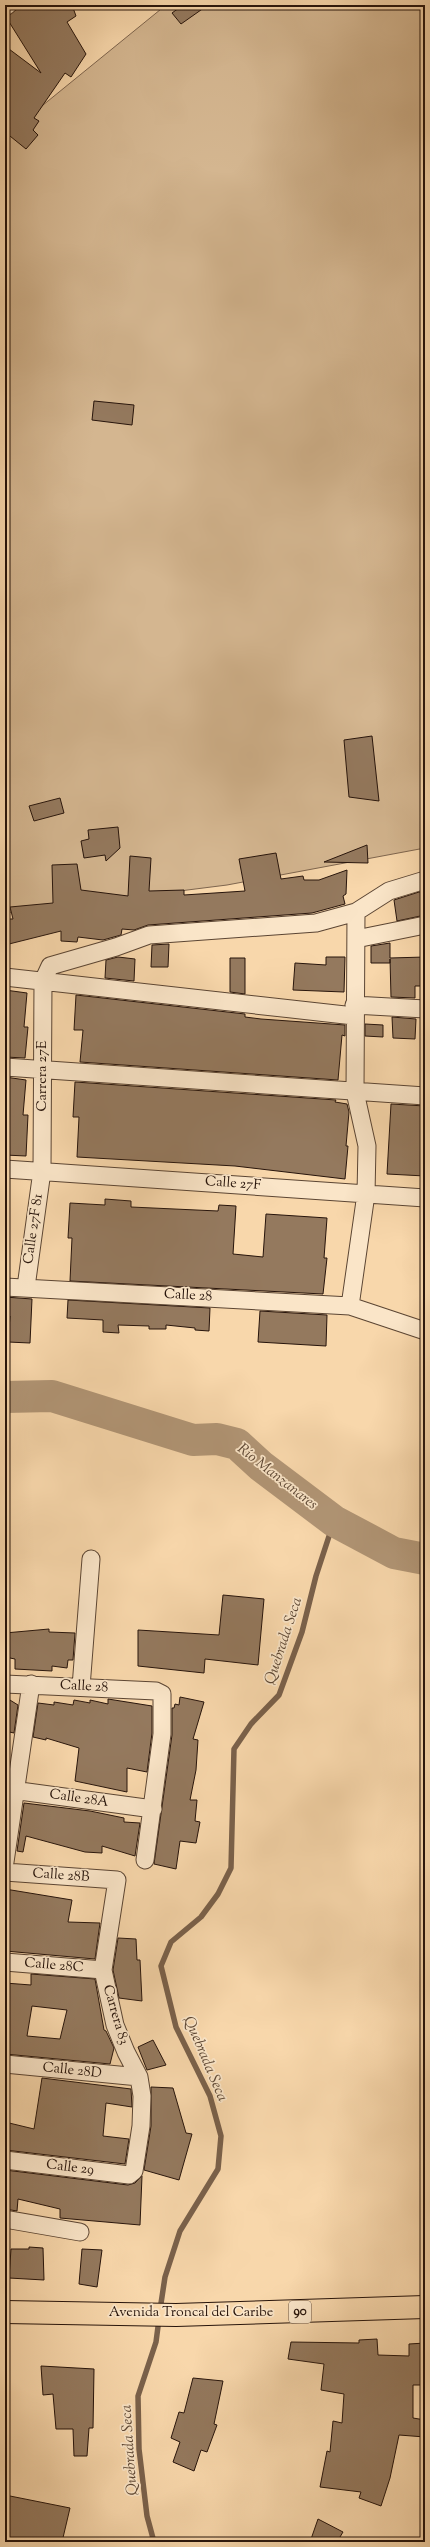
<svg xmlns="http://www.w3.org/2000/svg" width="430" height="2547" font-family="'Sorts Mill Goudy',serif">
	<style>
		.green { fill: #d4b690; stroke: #7e654e }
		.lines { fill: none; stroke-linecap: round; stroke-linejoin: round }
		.stream { stroke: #7a614b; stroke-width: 5.5 }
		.river { stroke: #b19575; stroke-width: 32 }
		.building { fill: #94795e; stroke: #27140b; fill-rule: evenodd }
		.minor-casing { stroke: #5b4533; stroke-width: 19 }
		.trunk-casing { stroke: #27140b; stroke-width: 24 }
		.minor { stroke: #fae5c8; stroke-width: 17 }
		.trunk { stroke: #f8d7ab; stroke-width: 22 }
		.labels { text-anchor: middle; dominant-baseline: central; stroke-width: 3.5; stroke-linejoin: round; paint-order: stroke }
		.shield { fill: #fae5c8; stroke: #665344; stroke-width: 1 }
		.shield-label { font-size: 13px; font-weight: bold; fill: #27140b }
		.street-label { font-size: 14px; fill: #27140b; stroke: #fae5c8 }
		.water-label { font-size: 15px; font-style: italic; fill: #5e4835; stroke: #fae5c8 }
	</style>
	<rect width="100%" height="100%" fill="#f8d7ab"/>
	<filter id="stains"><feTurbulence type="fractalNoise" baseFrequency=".005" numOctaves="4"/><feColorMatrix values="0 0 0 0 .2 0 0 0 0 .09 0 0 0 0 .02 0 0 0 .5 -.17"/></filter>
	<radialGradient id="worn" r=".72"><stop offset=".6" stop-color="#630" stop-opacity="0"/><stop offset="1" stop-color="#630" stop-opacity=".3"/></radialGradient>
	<path class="green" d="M166,5H425V848L227,885L5,913V136Z"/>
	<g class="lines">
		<path class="stream" d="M160,2310L165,2277L180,2231L218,2169L221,2136L210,2096L176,2027L161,1966L171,1942L201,1917L218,1894L231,1868L234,1749L251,1724L279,1695L302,1632L316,1576L334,1521
			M154,2542L147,2516L139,2449L138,2396L156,2342L159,2319"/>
		<path class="river" d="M5,1397L52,1396L193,1440L217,1439L237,1444L261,1466L334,1521L394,1553L425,1559"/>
	</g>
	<path class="building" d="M23,5H72L76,16L67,22L86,54L71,77L65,73L34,118L39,121L33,130L38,135L26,149L5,132V46L41,73L6,17Z
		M183,5H208L181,24L172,13Z
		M94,401L134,405L132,425L92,420Z
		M372,736L379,801L349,797L344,740Z
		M60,798L64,813L34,821L29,806Z
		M118,827L120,848L106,861L105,855L84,858L81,841L89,839L88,830Z
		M367,845L368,863L324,862Z
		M276,853L281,879L303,876L304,880H319L347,870L346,894L343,896L345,904L312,913L148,925L134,930L122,929L121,935L103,940L78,937L77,942L61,941V931L5,945V919H13L10,907L53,903L52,865L77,864L81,890L128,896L130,856L151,858L149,891L184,890V895L245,891L239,859Z
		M419,892H425V915L397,921L394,900Z
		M390,943V958L425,957V986H415V998L391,997L390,959V963H371V946Z
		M169,944L168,967H151L152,945Z
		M118,957L135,959L134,981L105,978L106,960Z
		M326,957H345L344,992L293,990L295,963L326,965Z
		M230,958H245V994L230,992Z
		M5,990L27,993L24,1027H28L25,1058L5,1057Z
		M76,995L245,1014V1017L261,1019L345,1025V1036L342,1035L338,1080L80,1062L83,1030H74Z
		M392,1017L416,1019L415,1039L393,1038Z
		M365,1024L383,1025V1037L365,1036Z
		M5,1077L26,1080L23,1115H28L26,1156L5,1155Z
		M75,1082L336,1100L335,1102L347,1104L349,1112L346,1146H348L345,1179L235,1166L77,1157L79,1117H73Z
		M391,1104L425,1106V1176L387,1174Z
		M105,1199L131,1201V1207L218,1211L219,1205L236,1206L233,1254L263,1257L266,1214L327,1218L324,1258H327L323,1294L70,1281L72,1238H68L70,1203L105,1205Z
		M5,1297L32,1299L30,1343L8,1342L10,1316H5Z
		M68,1300L210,1308L209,1331L195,1330V1328L166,1325V1329H149V1326L118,1325L119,1333L103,1332V1320L67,1318Z
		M260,1311L327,1315L326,1346L258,1342Z
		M223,1595L264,1599L258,1665L205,1659L204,1673L138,1666V1630L219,1635Z
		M49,1629V1632L75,1633L73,1660H68L67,1668L52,1666V1671L15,1669V1659L5,1657V1633Z
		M5,1697L18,1705L14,1733L5,1731Z
		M180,1697L204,1702L193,1739L198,1740L196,1770L190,1800H197L195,1821L200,1822L196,1843L180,1841L176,1869L154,1864L172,1735V1708H174L175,1704L179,1705Z
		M108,1699L152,1706V1733L147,1772L127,1768V1792L75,1781L79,1748L46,1738V1740L33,1737L38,1703L54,1705V1702L73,1705L74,1700L90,1703V1700L108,1704Z
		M24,1803L90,1811L124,1818V1822L140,1823L135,1856L102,1846V1853L85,1852L26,1836L23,1852L17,1851Z
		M5,1889L72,1900L68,1922L100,1923L95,1959L5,1951Z
		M118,1938L136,1939L137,1960H140L142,2001L119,1998L113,1970Z
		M31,1974L95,1979L104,2030L106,2031L114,2048L110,2064L5,2054V1983L31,1985ZM32,2006L67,2010L60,2039L27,2036Z
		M153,2040L166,2065L147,2070L138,2047Z
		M42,2078L131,2089L132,2107L106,2103L103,2136L129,2139L125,2164L5,2150V2122L34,2129Z
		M151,2087L173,2088L186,2133L192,2134L179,2180L144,2170L151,2126Z
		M5,2170L128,2185L135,2183L142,2176L140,2225L60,2218V2209L18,2199L17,2211L5,2209Z
		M29,2247L43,2248L44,2280L9,2278L11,2249H29Z
		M82,2249L102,2250L97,2287L79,2284Z
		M377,2339L378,2355L409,2356V2344L425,2343V2385H413V2418L425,2420V2437L399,2435L390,2478L381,2506L359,2498L361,2492L320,2487L327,2451L330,2452L333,2421L342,2423L344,2394L321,2390L324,2364L288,2359L291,2342L359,2343V2340Z
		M41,2366L94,2369L93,2428H89L87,2456H74L73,2429H56L53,2394L43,2395Z
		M193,2378L223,2381L214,2424L217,2425L207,2452L201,2450L194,2471L173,2462L180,2442L171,2438L179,2412L184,2413Z
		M5,2495L70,2508L62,2542H5Z
		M318,2519L343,2532L337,2542H310Z"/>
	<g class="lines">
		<g class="minor-casing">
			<path id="minor" d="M5,7L8,5
				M356,939L425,925
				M5,977L354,1016
				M354,1005L425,1009
				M5,1067L425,1096
				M5,1169L425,1198
				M5,1287L350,1306L425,1331
				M26,1287L42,1171L43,981L50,966L116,947L149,935L316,923L356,912
				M350,1306L366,1194L367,1146L355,1092L356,912L389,891L425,880
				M5,1684L156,1691L162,1694V1734L145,1860
				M81,1687L91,1559
				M5,1789L153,1809
				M5,1862L31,1684
				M5,1872L117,1880L103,1970L115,2025L126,2052L139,2077L142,2096L141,2126L134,2171L129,2175L5,2160
				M5,1962L103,1970
				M5,2064L139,2077
				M5,2219L80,2232"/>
		</g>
		<g class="trunk-casing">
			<path id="trunk" d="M5,2312L176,2315L425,2307"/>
		</g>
		<use href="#minor" class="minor"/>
		<use href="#trunk" class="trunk"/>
	</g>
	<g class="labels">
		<rect class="shield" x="289" y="2301" width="22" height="22" rx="3"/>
		<g class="shield-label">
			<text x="300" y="2312">90</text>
		</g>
		<g class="street-label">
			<text transform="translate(43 1076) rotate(-90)">Carrera 27E</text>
			<text transform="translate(233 1184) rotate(4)">Calle 27F</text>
			<text transform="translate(34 1229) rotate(-82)">Calle 27F 81</text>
			<text transform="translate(188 1296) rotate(3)">Calle 28</text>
			<text transform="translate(84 1687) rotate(3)">Calle 28</text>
			<text transform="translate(79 1799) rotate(8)">Calle 28A</text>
			<text transform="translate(61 1876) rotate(4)">Calle 28B</text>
			<text transform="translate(54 1966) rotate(5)">Calle 28C</text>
			<text transform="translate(115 2015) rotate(74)">Carrera 83</text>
			<text transform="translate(72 2071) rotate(6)">Calle 28D</text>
			<text transform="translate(70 2168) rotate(7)">Calle 29</text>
			<text x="191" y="2313">Avenida Troncal del Caribe</text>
		</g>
		<g class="water-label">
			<text transform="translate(277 1477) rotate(38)">Río Manzanares</text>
			<text transform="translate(284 1641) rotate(-72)">Quebrada Seca</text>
			<text transform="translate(205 2059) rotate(67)">Quebrada Seca</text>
			<text transform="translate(130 2450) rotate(-94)">Quebrada Seca</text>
		</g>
	</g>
	<rect width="430" height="2547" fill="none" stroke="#f8d7ab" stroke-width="20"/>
	<rect x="6" y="6" width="418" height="2535" fill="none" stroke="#27140b" stroke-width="2"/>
	<rect x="10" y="10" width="410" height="2527" fill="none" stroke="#27140b"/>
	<rect width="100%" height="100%" filter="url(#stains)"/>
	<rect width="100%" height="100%" fill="url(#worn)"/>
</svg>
